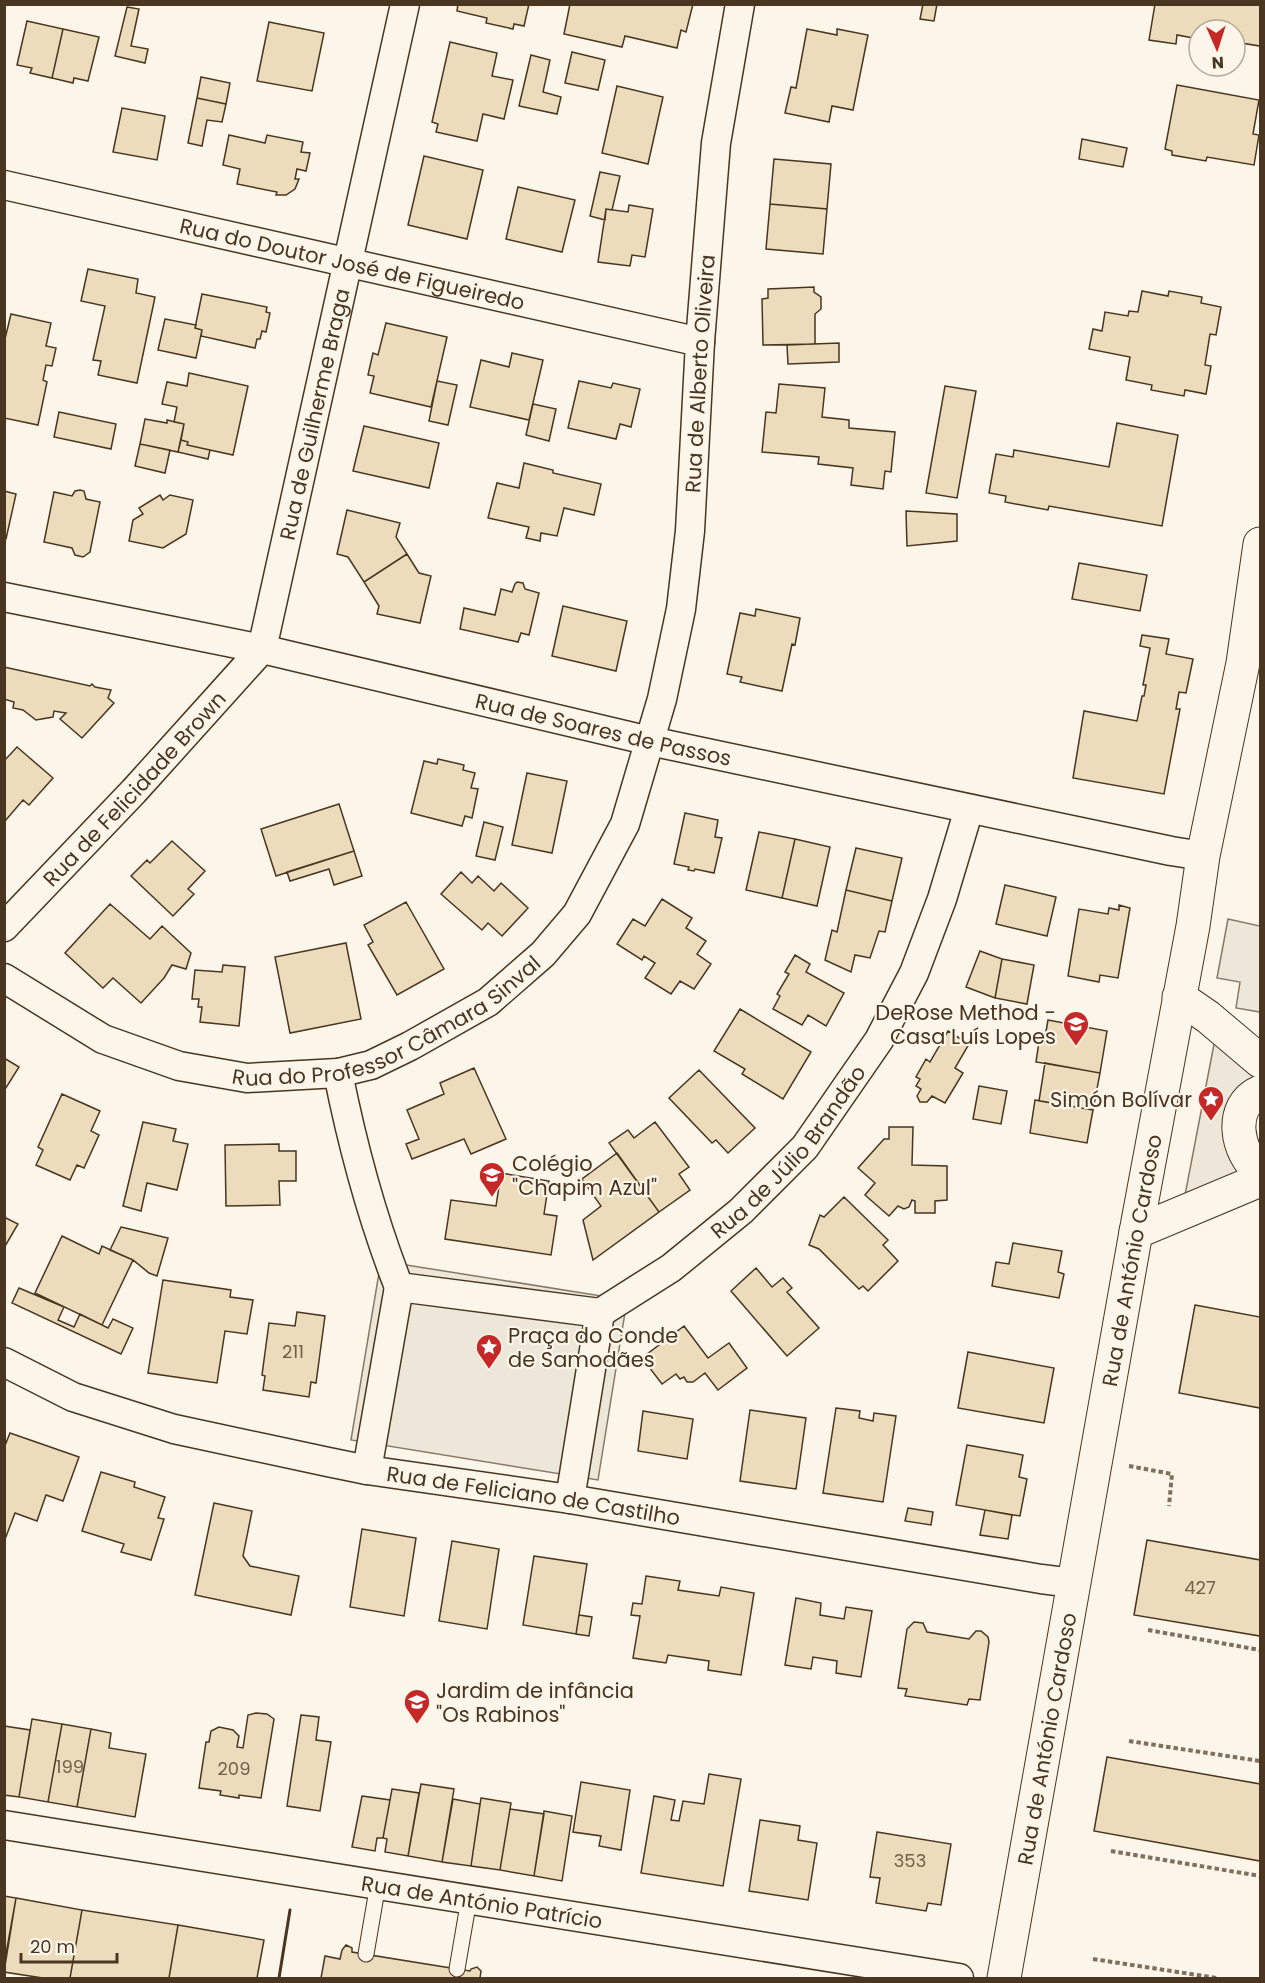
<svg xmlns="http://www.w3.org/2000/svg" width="1265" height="1983" font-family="Poppins,sans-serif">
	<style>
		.green { fill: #ede6d9; stroke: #887966; stroke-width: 1.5 }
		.parking { fill: #ede7d9; stroke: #887966; stroke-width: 1.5 }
		.building { fill: #ecdcbc; stroke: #4a3520; stroke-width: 1.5 }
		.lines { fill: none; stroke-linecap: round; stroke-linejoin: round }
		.lane-casing { stroke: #4a3520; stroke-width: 17 }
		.street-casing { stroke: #4a3520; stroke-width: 31 }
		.secondary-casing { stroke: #4a3520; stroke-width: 35 }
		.path { stroke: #7f6f5c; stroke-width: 4; stroke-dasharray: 4.5 3; stroke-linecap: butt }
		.lane { stroke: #fbf6e9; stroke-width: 15 }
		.street { stroke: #fbf6e9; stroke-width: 28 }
		.secondary { stroke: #fbf6e9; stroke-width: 33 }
		.wall { stroke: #4a3520; stroke-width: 3 }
		.labels { text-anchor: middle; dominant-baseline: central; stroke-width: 4.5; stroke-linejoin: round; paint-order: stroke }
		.number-label { font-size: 18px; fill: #725f47 }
		.street-label { font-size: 21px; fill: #4a3520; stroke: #fbf6e9 }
		.poi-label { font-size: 21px; fill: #4a3520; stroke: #fbf6e9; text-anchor: start }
	</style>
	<rect width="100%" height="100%" fill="#fbf6e9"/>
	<path class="green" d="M1215,1039L1257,1075L1239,1174L1185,1195Z"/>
	<path class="parking" d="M1228,919L1260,926V1012L1236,1008L1240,982L1217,978Z
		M381,1261L627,1300L598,1480L351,1440Z"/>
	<path class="building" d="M458,4H529L524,26L514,24L513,29L486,23L487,18L457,11Z
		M570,4H693L686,32L681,30L677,48L625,36L622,47L564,34Z
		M923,4H937L934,21L920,19Z
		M1155,4H1260V46L1235,42V30H1199V39L1177,35L1176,44L1149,40Z
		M127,7L139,9L131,46L148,49L145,63L115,56Z
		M27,21L63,29L52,78L30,73L32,68L17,65Z
		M269,22L324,33L312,91L257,81Z
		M63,29L99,37L88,81L74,78L73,83L52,78Z
		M807,29L837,35V29L868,35L853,110L832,106L829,122L785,113L791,87L796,88Z
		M450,42L497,53L492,76L513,80L504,119L483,114L477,141L436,132L438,124L432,122Z
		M572,52L605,60L598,90L565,83Z
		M531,55L550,60L543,92L561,97L557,114L519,106Z
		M201,77L230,83L226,104L197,98Z
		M1177,85L1259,100L1253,134L1259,135L1254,165L1207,157L1206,161L1172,155V151L1165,149Z
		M617,86L663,97L648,164L602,153Z
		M197,98L226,104L222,122L207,120L202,146L188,143Z
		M122,108L165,116L157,160L113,152Z
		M229,135L265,143L267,135L303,142L301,152L310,153L306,171L297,169L295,179H299L295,189L286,195H276L277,192L237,184L240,169L223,165Z
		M1082,139L1127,148L1123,167L1079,159Z
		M424,156L483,170L467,239L408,225Z
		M774,159L831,164L827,209L770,204Z
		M600,172L620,176L612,210L606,209L605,220L590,216Z
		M518,187L575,200L562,252L506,239Z
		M770,204L827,209L823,254L766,249Z
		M629,205L653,209L645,257L632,255L630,266L598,262L606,209L628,212Z
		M88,269L138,279L136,293L155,297L137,383L98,375L101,361L93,360L105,306L81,301Z
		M814,287V292L821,297V309L815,314V344L763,345L762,299L768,298V289Z
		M1142,291L1168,296L1169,291L1202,297L1201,303L1221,307L1216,335L1210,334L1205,365L1211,366L1206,394L1185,390L1184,396L1151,390L1152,385L1126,380L1130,357L1089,349L1093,329L1102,331L1105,312L1128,316L1129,311L1138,312Z
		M202,294L267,307L266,312L270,313L266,332L262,331L260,339H257L255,348L201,336L202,330L195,328Z
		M11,314L51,323L46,346L56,348L52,366L46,365L43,380L47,382L38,425L4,418V343Z
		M165,319L196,325L195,328L202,330L196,358L158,350Z
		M386,323L447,337L431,407L370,393L374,376L368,375L373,353L378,355Z
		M839,343V362L788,364L787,345Z
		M512,353L543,360L529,420L470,407L481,360L509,367Z
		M189,373L248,386L233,455L187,445L188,442L181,440L184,424L174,422L177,407L162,404L167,382L187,386Z
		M437,381L457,385L448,425L429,421Z
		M579,381L611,388L613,383L640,389L631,427L620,424L616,439L568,428Z
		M779,384L825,388L822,417L849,420V428L895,432L891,472L885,471L883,489L851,485L853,468L818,464L819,457L762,452L766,412L776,413Z
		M945,386L976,391L957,498L926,493Z
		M533,404L556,409L549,441L526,435Z
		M59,412L116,424L111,449L54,437Z
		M145,419L167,423V420L184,424L178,452L140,444Z
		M1117,423L1178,435L1162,526L1049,506L1048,510L1005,502L1006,496L989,493L996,454L1013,457L1014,450L1109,467Z
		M364,426L439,443L429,488L353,471Z
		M181,440L188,442L187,445L210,450L208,459L178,452Z
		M140,444L170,450L165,473L135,466Z
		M524,463L553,470V473L601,484L594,515L564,508L557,536L541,533L540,541L526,538L529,527L488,518L497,483L519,488Z
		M80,490L84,491L86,499L100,502L90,552L83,557L75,555L72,548L44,542L54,492L72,496L75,491Z
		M4,491L16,494L6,539H4Z
		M160,495L163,500L170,495L193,500L186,534L163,548L129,541L133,520L143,514L139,508Z
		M347,510L400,523L396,537L407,554L364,582L348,557L337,554Z
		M906,511L957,514V541L907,546Z
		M407,554L419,573L431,576L420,623L377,614L379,606L364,582Z
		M1079,563L1147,575L1140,611L1072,599Z
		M517,582L523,583L525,589L539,593L529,635L521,633L518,642L460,629L464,608L495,615L501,589L512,592L515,584Z
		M563,606L627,621L616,671L552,656Z
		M756,609L800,618L795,645L792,644L782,691L740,682L742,677L727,674L740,613L755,616Z
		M1142,635L1169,639L1166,654L1193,659L1186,693L1179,692L1176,709H1180L1164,794L1073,778L1084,711L1137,721L1142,696H1144L1146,685H1143L1150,648L1140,646Z
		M4,667L90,686L92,684L95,687L111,690L108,698L114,703L82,738L60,719L66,713L54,711L53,717L36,720L23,710L13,708L14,702L4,699Z
		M17,747L53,778L29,805L23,800L5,821L4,761Z
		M438,759L464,765L463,770L475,773L471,788L478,789L472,818L465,816L462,826L411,813L424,761L437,764Z
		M527,773L567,781L552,853L512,845Z
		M339,804L354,851L276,876L261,829Z
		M685,813L718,820L715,837L722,838L714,873L695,869L694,871L688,870L689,867L674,864Z
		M484,822L503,827L495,860L476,856Z
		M759,832L795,839L782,898L746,890Z
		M795,839L830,847L817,906L782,898Z
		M172,841L205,871L188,889L194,894L173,916L131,876L147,860L150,863Z
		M856,848L902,858L892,901L846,890Z
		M354,851L362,876L334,885L329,869L290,881L287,872Z
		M461,872L472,883L478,876L494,891L501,883L528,908L502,936L488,923L482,930L441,894Z
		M1005,885L1056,897L1047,936L996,924Z
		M846,890L892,901L885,932L879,931L870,958L855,955L851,972L825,960L832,930L837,932Z
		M662,899L692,918L686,928L706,941L697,954L711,964L694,989L680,981L671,994L645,978L655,963L644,956L642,960L617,944L633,919L645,926Z
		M406,902L444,969L397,995L368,945L373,942L364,925Z
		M110,904L150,939L162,926L191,953L186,969L172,965L164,978L141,1003L113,978L103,988L65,953Z
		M1119,905L1130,908L1118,978L1100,975L1099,982L1068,976L1079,909L1108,914L1109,908L1119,910Z
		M346,943L361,1019L290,1033L275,957Z
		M980,951L1002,959L995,998L966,987Z
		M795,955L810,964L806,972L844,993L826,1026L808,1015L802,1025L773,1009L780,996L777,994L789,974L785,972Z
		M1002,959L1034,965L1027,1004L995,998Z
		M223,965L245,967L239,1026L200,1022L202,1007H198L199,999H192L195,970L222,972Z
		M740,1009L811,1052L783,1099L742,1074L745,1069L714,1051Z
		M1048,1020L1107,1031L1100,1073L1036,1062L1039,1042L1044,1043Z
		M948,1031L969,1044L955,1068L963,1073L945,1103L932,1096L927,1102H920L917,1096L921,1089L916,1086L920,1079L916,1077L926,1059L930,1062Z
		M4,1058L19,1067L4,1091Z
		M1045,1063L1100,1073L1093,1110L1039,1101Z
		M474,1068L506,1139L471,1154L464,1139L412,1159L406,1144L419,1139L407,1110L444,1094L440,1083Z
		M699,1070L755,1128L728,1153L716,1140L712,1143L669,1098Z
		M979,1086L1007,1091L1001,1124L973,1119Z
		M62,1094L100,1111L91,1131L99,1135L84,1168L77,1165L70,1180L36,1165L43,1150L38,1147Z
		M1035,1100L1093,1110L1087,1143L1030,1133Z
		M143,1122L176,1129L173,1141L188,1144L177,1190L147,1183L141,1211L123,1206Z
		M655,1122L689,1167L679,1174L690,1190L659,1212L609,1143L628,1130L634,1138Z
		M889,1127H913L912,1165L947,1166V1200L935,1201V1213H915V1201L912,1200L909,1207L904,1209L898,1206L889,1216L865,1195L875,1183L858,1168L884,1139H889Z
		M279,1144V1151H296V1181H279L280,1205L226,1206L225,1145Z
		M617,1153L659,1212L593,1260L583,1220L601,1206L582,1179Z
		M501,1173L549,1181L544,1214L557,1216L551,1255L445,1239L451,1200L496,1206Z
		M844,1197L888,1240L883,1245L898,1261L868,1291L863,1286L859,1289L819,1249L809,1245L820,1215L824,1217Z
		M4,1217L18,1224L4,1248Z
		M121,1227L168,1238L157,1276L149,1273L133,1260L110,1250Z
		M62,1236L99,1254L102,1246L133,1260L102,1325L35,1293Z
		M1013,1243L1062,1251L1058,1272L1064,1274L1059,1298L992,1286L996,1262L1009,1264Z
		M756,1268L772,1287L783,1278L792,1288L787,1292L819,1328L787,1356L731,1291Z
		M163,1280L231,1290L230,1297L253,1300L247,1334L225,1331L217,1383L148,1373Z
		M19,1288L64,1307L58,1320L74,1327L80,1314L108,1328L113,1319L133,1328L121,1354L12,1303Z
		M1195,1305L1260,1317V1408L1179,1393Z
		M297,1312L325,1316L316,1383L311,1382L309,1397L263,1390L265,1376L262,1375L269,1323L295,1326Z
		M684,1326L708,1358L729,1343L747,1368L718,1390L705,1373L693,1382H687L684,1377L680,1379L676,1374L662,1384L642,1358Z
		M968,1352L1054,1368L1044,1423L958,1408Z
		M836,1408L860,1411L859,1418L873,1421L874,1413L896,1416L883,1502L823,1493Z
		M750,1410L806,1418L796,1489L740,1481Z
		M643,1411L693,1419L687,1459L638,1451Z
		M10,1433L79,1457L63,1501L46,1495L37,1521L15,1513L4,1542V1448Z
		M967,1445L1023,1455L1019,1477L1027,1479L1020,1516L956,1505Z
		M101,1472L135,1482L134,1487L165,1497L158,1518L164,1519L151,1560L121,1552L124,1544L82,1531Z
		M214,1503L252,1511L243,1556L250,1566L299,1576L291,1615L195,1595Z
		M908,1508L933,1512L931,1525L905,1521Z
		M985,1510L1012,1515L1008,1539L980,1535Z
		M362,1529L416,1538L404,1616L350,1607Z
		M1147,1540L1260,1560V1636L1134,1615Z
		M452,1541L499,1549L487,1629L439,1621Z
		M534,1556L587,1564L576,1634L523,1625Z
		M646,1576L680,1581L678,1590L719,1596L721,1587L754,1593L741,1675L708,1670L709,1661L668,1655L666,1663L633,1658L640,1616L631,1615L633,1603L642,1604Z
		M796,1598L821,1603L820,1615L844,1619L846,1607L872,1611L861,1677L836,1673L837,1661L813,1657L811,1669L785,1665Z
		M579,1615L592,1617L589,1636L576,1634Z
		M914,1622L923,1623L927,1632L969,1639L976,1631H981L988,1637L989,1642L980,1700L969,1699L967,1705L905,1696L907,1689L898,1688L907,1629Z
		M256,1713L267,1714L274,1719L261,1798L239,1795V1798L220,1795L221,1791L199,1788L206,1742H209L211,1731L219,1727L233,1730L239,1736L237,1747L243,1748L248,1715Z
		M301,1715L319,1717L316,1740L331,1742L320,1811L287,1806Z
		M32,1719L62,1724L48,1802L19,1797Z
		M62,1724L91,1729L77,1807L48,1802Z
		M4,1726L30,1730L19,1797L4,1795Z
		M91,1729L111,1733L109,1748L146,1754L135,1817L77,1807Z
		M1107,1757L1260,1784V1861L1094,1831Z
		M709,1774L741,1779L723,1886L641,1873L654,1796L675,1800L671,1820L679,1821L683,1801L704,1804Z
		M581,1782L630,1790L621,1850L599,1846L601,1836L573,1832Z
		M421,1784L454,1789L442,1862L408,1856Z
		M392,1789L419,1793L408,1856L385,1852L387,1839L383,1838Z
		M362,1796L390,1800L383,1838H377L375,1851L352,1847Z
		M481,1798L511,1803L500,1870L471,1866Z
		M453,1799L480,1804L471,1866L442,1862Z
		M510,1809L544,1814L534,1876L500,1870Z
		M544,1811L572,1816L562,1881L534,1876Z
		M760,1820L800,1826L798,1840L817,1843L808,1900L749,1891Z
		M877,1832L951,1844L941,1905L928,1903L926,1911L876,1903L880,1878L870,1877Z
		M4,1896L16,1898L4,1965Z
		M16,1898L82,1910L70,1978H43L4,1972Z
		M82,1910L178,1925L169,1978H70Z
		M178,1925L264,1940L257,1978H169Z
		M346,1945L352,1948V1952L457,1969L470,1971L471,1969L477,1967L481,1971L480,1978H321L325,1956L340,1959L342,1950Z"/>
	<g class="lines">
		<g class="lane-casing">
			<path id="lane" d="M366,1954L378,1884
				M457,1969L469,1899"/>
		</g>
		<g class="street-casing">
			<g id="street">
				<path id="s1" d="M4,185L700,342"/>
				<path id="s2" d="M4,597L262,649L650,741L1171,851L1203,856"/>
				<path id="s3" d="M4,927L134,791L262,649L405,4"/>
				<path id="s4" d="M4,978L103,1039L179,1066L247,1078L338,1073L371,1065L410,1046L488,1002L543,954L577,914L625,824L662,699L681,609L690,531L700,342L716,143L740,4"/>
				<path d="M338,1073C352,1143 373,1221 399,1287"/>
				<path id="s5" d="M600,1313L671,1268L741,1211L805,1147L879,1040L914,973L942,899L969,809"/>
				<path id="s6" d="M4,1362L73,1397L174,1429L328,1462L367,1470L570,1499L1041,1579L1073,1583"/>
				<path d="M367,1470L399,1287L600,1313"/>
				<path d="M570,1499L600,1313"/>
				<path id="s7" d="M4,1825L959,1978"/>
			</g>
		</g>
		<g class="secondary-casing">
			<g id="secondary">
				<path d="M1179,997L1208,1017L1260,1061"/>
				<path d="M1260,1092C1228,1106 1236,1153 1260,1171"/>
				<path d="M1136,1232L1260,1180"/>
				<path id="s8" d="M1004,1978L1136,1232L1193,926L1203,856L1243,663L1260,544"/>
			</g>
		</g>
		<path class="path" d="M1129,1466L1172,1474L1169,1506
			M1148,1630L1260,1650
			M1129,1741L1260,1761
			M1111,1851L1260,1876
			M1093,1959L1217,1978"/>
		<use href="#lane" class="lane"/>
		<use href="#street" class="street"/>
		<use href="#secondary" class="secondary"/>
		<path class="wall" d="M279,1978L290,1910"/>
	</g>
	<defs>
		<g id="school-pin" transform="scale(1.35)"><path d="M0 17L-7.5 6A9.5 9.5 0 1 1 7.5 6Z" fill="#c62828" stroke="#fbf6e9"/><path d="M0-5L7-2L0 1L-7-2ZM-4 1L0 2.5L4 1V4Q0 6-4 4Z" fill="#fff"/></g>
		<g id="sight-pin" transform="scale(1.35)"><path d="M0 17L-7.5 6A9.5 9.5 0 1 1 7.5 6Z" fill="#c62828" stroke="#fbf6e9"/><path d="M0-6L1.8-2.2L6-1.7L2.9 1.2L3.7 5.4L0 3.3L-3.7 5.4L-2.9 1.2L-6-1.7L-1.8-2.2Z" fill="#fff"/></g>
	</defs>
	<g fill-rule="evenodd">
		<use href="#school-pin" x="1076" y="1024"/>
		<use href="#sight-pin" x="1211" y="1099"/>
		<use href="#school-pin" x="492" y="1175"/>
		<use href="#sight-pin" x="489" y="1347"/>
		<use href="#school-pin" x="417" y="1702"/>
	</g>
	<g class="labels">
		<g class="number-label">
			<text x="293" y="1351">211</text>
			<text x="1200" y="1587">427</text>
			<text x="70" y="1766">199</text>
			<text x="234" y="1768">209</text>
			<text x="910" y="1860">353</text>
		</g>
		<g class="street-label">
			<text stroke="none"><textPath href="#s1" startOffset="357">Rua do Doutor José de Figueiredo</textPath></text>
			<text stroke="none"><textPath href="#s4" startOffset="1210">Rua de Alberto Oliveira</textPath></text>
			<text stroke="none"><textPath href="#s3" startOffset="620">Rua de Guilherme Braga</textPath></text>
			<text stroke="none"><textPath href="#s2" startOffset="614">Rua de Soares de Passos</textPath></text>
			<text stroke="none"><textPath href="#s3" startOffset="190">Rua de Felicidade Brown</textPath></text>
			<text stroke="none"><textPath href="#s4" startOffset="420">Rua do Professor Câmara Sinval</textPath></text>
			<text stroke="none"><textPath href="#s5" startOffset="250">Rua de Júlio Brandão</textPath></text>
			<text stroke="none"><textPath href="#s8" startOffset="729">Rua de António Cardoso</textPath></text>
			<text stroke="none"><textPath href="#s6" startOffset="549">Rua de Feliciano de Castilho</textPath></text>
			<text stroke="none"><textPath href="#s8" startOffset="243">Rua de António Cardoso</textPath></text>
			<text stroke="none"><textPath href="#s7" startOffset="484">Rua de António Patrício</textPath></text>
		</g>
		<g class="poi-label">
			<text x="1056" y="1012" text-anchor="end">DeRose Method -<tspan x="1056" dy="24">Casa Luís Lopes</tspan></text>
			<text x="1192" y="1099" text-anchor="end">Simón Bolívar</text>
			<text x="512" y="1163">Colégio<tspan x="512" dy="24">"Chapim Azul"</tspan></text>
			<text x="508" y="1335">Praça do Conde<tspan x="508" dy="24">de Samodães</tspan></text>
			<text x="436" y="1690">Jardim de infância<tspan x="436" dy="24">"Os Rabinos"</tspan></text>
		</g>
	</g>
	<rect width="1265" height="1983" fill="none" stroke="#4a3520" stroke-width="12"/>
	<g transform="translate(1217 48) rotate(177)"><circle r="28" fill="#fbf6e9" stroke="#b4a999" stroke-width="1.5"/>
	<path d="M0-4.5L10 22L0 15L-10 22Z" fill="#c62828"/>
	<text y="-9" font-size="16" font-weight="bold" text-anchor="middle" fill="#4a3520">N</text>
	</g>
	<path d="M21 1953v9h96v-9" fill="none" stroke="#4a3520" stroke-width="3"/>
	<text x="30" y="1953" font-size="18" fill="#4a3520" stroke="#fbf6e9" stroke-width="4.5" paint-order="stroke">20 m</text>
</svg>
